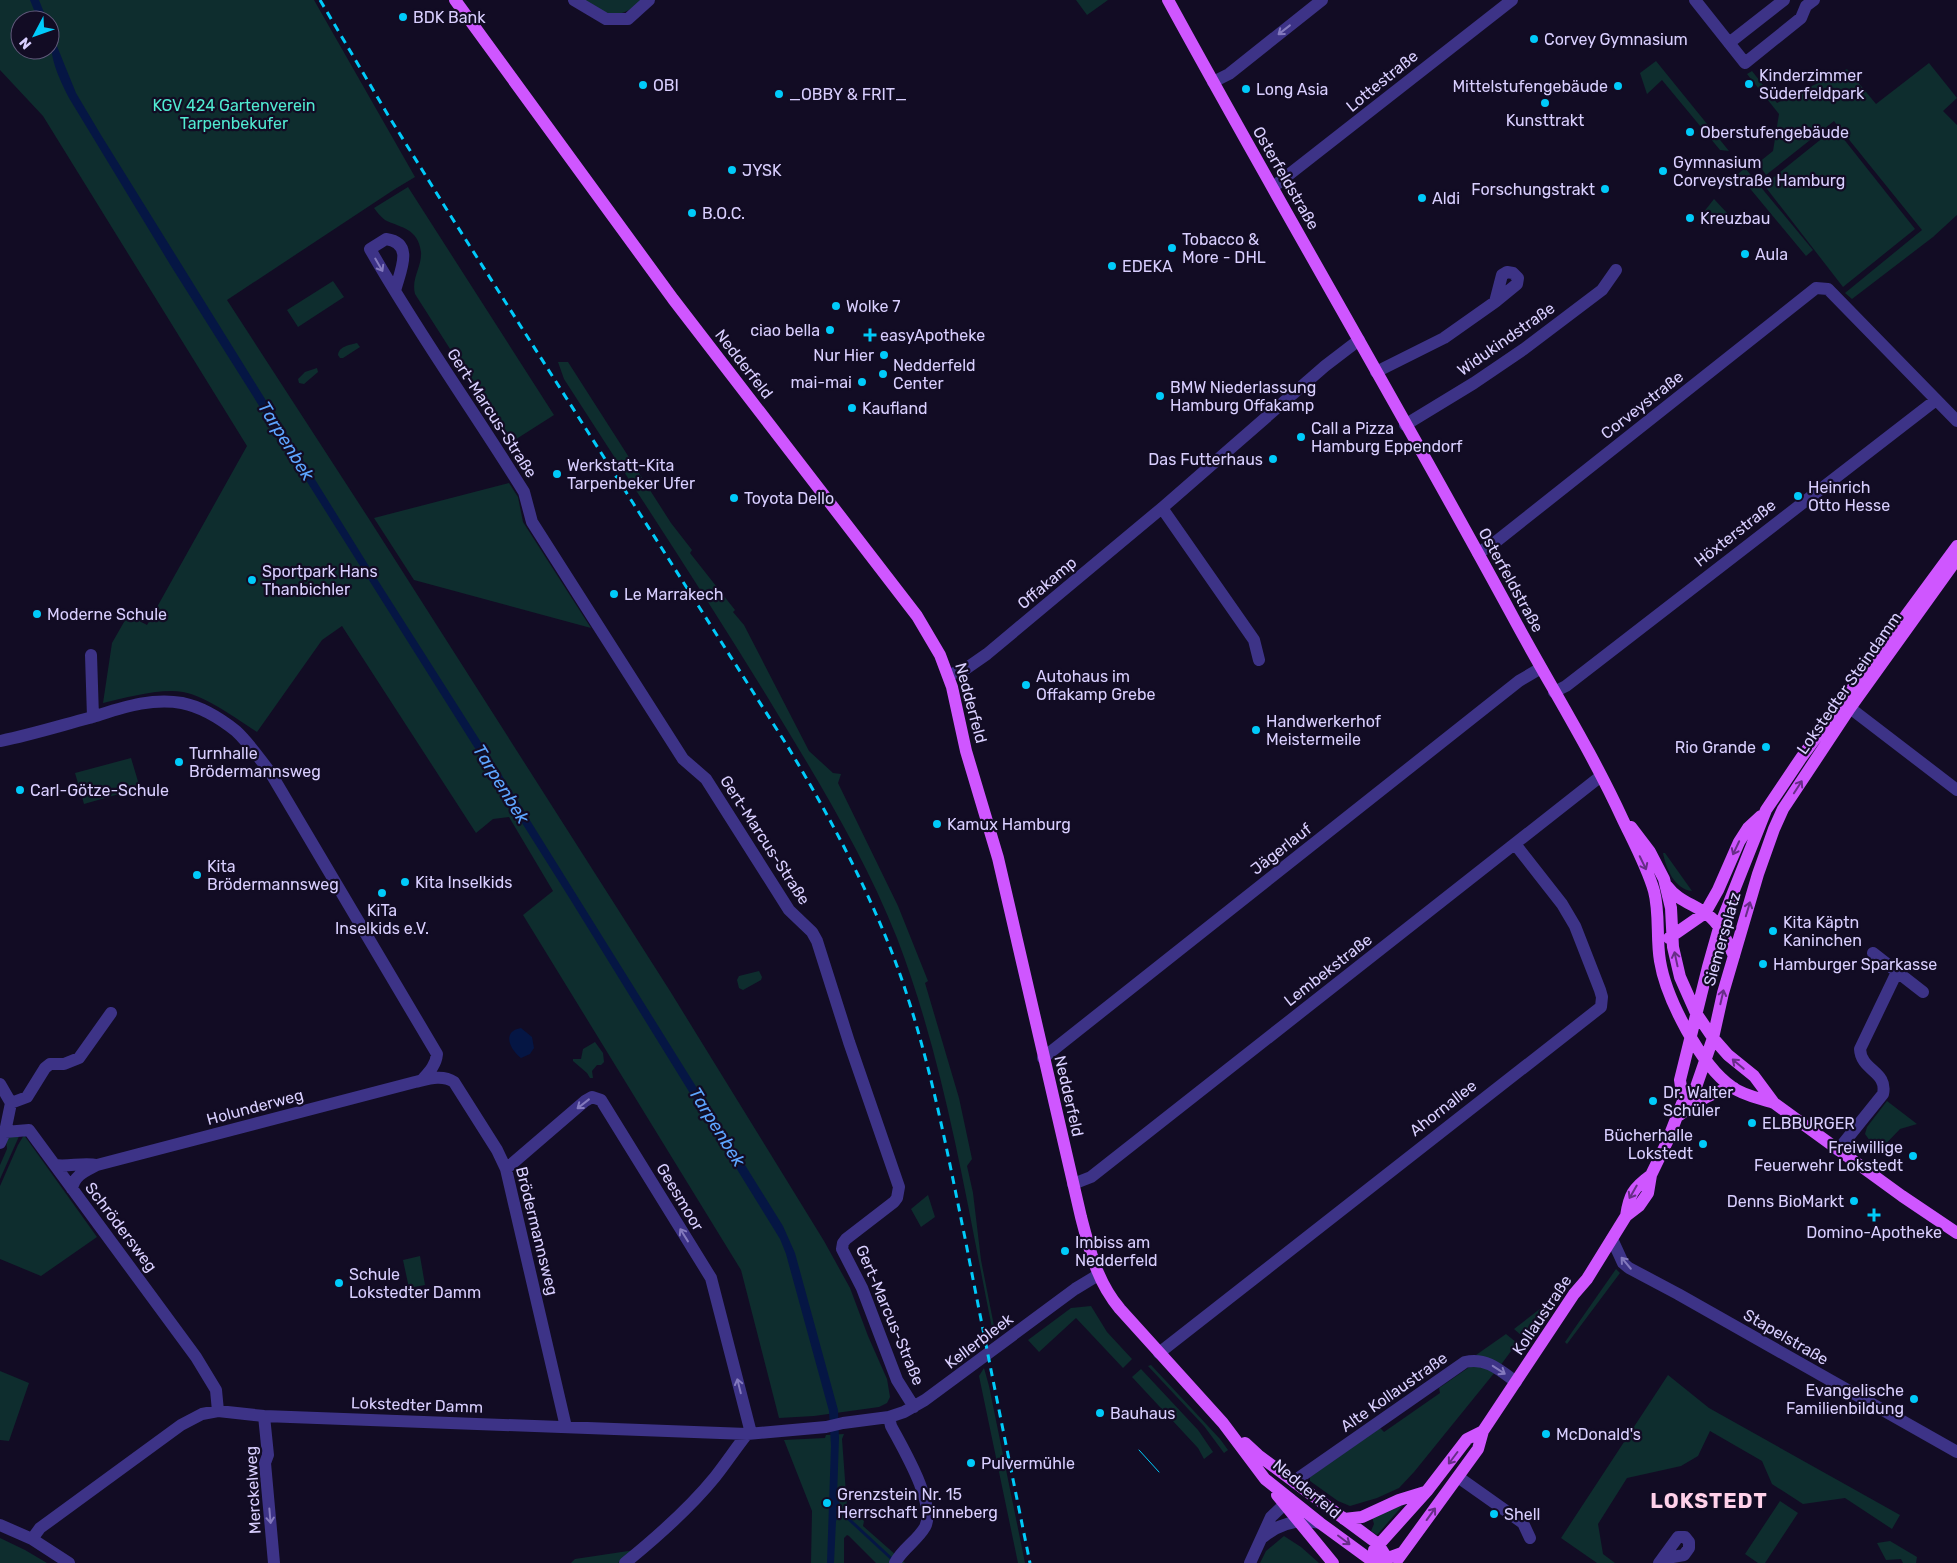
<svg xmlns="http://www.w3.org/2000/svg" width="1957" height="1563" font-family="Rubik,sans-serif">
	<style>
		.green { fill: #0e2d2e; fill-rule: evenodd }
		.water { fill: #051644 }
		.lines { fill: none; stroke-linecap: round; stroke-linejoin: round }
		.stream { stroke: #051644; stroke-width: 3 }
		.minor { stroke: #3d3387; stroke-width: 12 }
		.major { stroke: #cf56ff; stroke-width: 12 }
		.tram { stroke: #00cbfa; stroke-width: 1 }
		.rail { stroke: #00cbfa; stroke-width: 3; stroke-dasharray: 8 6; stroke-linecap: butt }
		.oneway { stroke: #8379bd }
		.oneway2 { stroke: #672d87 }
		.poi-dot { fill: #00cbfa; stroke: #120c24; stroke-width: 2 }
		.labels { text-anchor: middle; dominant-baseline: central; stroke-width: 4.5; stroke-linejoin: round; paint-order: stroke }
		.poi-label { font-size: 16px; fill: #d9cfff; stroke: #120c24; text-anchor: start }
		.street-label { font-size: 16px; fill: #d9cfff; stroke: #120c24 }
		.park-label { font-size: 16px; fill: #50ead1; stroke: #120c24 }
		.water-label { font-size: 18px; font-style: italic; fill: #5da5ff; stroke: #120c24 }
		.district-label { font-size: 21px; font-weight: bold; letter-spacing: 1px; fill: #ffd1ea; stroke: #120c24 }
	</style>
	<rect width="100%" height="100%" fill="#120c24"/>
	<path class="green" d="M0,0H314L415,177L395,189L227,300L369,519L670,991L824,1241L850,1288L868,1336L887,1379L890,1397L887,1403L879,1407L814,1416L779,1418L741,1270L523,915L553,891L509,817L493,819L476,833L342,626L322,640L257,732C237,719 206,696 183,692C160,688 125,698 103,703L112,643L128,615L147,625L247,446L43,116L0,70ZM20,20H50V50H20Z
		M582,0H643C617,22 608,15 582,0Z
		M1076,0H1108L1087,15Z
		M1656,61L1729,151L1720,150L1662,80L1647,94L1640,73Z
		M1929,63L1957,98L1943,111L1957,125V215L1933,237L1852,299L1845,293L1922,230L1834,121L1766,175L1758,163L1773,151L1779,114L1747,74L1752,71L1777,103L1847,69L1876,104Z
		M1835,128L1915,229L1843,287L1764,185Z
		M1745,168L1813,250L1806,256L1738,174Z
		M408,187L554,415L510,443L415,294C411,278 422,267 421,252C418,228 401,228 385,220C381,217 377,212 374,208Z
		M1714,199L1728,214L1713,225L1703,213Z
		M333,281L344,297L298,327L287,310Z
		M357,343L360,347L343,358H340L338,355C339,346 350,345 357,343Z
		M558,362H568L671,523L692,550L690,553L735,610L733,612L744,625L809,751L833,773L841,774L838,783L898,906L928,981L925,983L959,1098L972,1159L967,1166L973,1193L981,1260L996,1336L994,1338C967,1205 946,1066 897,938C865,857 819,782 774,708C706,596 634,488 564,379Z
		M317,368L318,372L304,384L299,383L298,379L305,372Z
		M509,483L518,497L523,522L591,628L414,580L374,518Z
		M131,758L140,788L84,804L75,773Z
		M1663,853H1665L1692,891C1674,889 1666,868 1663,853Z
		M759,971L762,977L761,980L743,990L739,988L737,980L739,976Z
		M595,1042L603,1053L604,1062L601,1065H597L592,1071L593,1078H590L587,1073L573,1061V1059H581L583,1049Z
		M1887,1101L1917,1124L1900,1129L1878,1152L1865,1134L1867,1127Z
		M20,1134L0,1179V1165L7,1149L6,1138Z
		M24,1135L97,1237L41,1276L0,1259V1186L18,1145Z
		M928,1195L935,1217L921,1227L911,1209Z
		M420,1256L425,1285L409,1288L403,1260Z
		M1616,1269L1620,1273L1567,1344L1565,1342Z
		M1091,1306L1107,1332L1132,1359L1123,1368L1076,1318L1039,1352L1028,1340L1071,1308Z
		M1541,1308L1542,1309L1522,1336L1514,1329Z
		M1506,1334L1517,1343L1500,1366L1476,1355Z
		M1151,1365L1220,1439L1228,1450L1224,1453L1204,1426L1148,1366Z
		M1475,1365L1495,1372L1414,1472L1399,1488L1377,1498L1350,1506L1338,1501L1310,1481V1477L1380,1428L1384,1432L1440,1393L1439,1388L1468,1368Z
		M984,1368L989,1386L1025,1563H1018L979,1376Z
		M1141,1369L1198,1430L1213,1452L1204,1459L1198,1448L1132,1377Z
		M0,1371L29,1383L9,1441L0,1440Z
		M1668,1375L1709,1408L1900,1515L1892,1529L1845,1498L1803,1504L1772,1484L1762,1461L1710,1431L1698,1456L1681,1466L1627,1478L1598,1524L1603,1554L1615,1563H1597L1561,1538Z
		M844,1434L842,1439L847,1507L864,1521L863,1526L905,1563H876L849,1536L847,1535L844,1538V1563H811L812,1511L784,1440L825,1438L826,1435Z
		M1780,1501L1798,1513L1765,1563H1758L1745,1554Z
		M1403,1505L1377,1535L1371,1531L1374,1524L1372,1517Z
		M1284,1536L1301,1547L1319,1563H1260L1266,1551Z
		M0,1538L25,1550L47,1563H0Z
		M1890,1541L1917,1557L1916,1563H1903L1901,1559L1886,1560L1877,1543Z
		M635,1550L618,1563H571L575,1559Z"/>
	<path class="water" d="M30,0H39L47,20H38Z
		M50,29L76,93L101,135L370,568L491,758L783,1226L795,1253L838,1410L839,1438L837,1497L843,1510L836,1521L834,1563H827L831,1446L829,1411L786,1254L780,1239L570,899L171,266L69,98C56,72 50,58 50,29Z
		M521,1028L532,1037L534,1048L530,1054L521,1058C509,1049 502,1031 521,1028Z"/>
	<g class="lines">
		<path class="stream" d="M840,1511L894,1561"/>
		<path class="minor" d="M574,0L606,19H628L649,0
			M1695,0L1745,63L1801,18L1806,6L1814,0
			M1729,43L1784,0
			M1213,82L1229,74L1322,0
			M1273,187L1512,0
			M395,291C400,271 415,243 386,239L370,249C417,332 474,411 524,492L532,522L683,759L706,779L789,910L812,932L817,941L849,1042L899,1187L897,1198L894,1202L846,1239L843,1243L842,1249L862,1288L897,1380L914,1407
			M1376,372L1444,338L1495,302L1502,275L1507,272L1513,273L1518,278L1517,284L1495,302
			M1405,425L1474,383L1524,349L1602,290L1616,270
			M1162,508L1254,640L1259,660
			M1478,553L1493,544L1816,288L1828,289L1957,421
			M91,655L93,717
			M948,675L964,670L987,654L1162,508L1325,366L1359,340
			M1554,692L1566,686L1936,400
			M1850,708L1957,790
			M0,741C30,735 59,726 89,718C119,709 150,697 182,703C202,707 221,719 236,731C249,743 259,758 270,772L437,1054C436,1065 429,1072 422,1080
			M1873,953L1923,992
			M1043,1058L1519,681L1541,668
			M0,1084L11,1103L5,1132L0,1143
			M11,1103L27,1097L45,1068L50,1064H64L79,1058L111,1013
			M5,1132L29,1130L196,1357L216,1390L218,1411
			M1838,1150L1883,1094C1888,1071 1861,1071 1860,1049L1897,972
			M55,1165C69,1167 83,1162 97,1165
			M506,1169L585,1101L592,1097L601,1100L711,1278L751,1433
			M1073,1184L1091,1177L1601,776
			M72,1189C74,1175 86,1171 97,1165L415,1082C428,1079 442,1074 454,1082L497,1150L506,1169L566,1427
			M1612,1239L1623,1263L1629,1268L1678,1294L1957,1452
			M1159,1353L1601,1007L1602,997L1600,990L1575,926L1562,904L1515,844
			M264,1416L268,1455L265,1463L274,1563
			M889,1417L891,1426C902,1447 937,1505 925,1527C917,1541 902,1549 895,1563
			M1458,1477L1523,1523L1530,1538
			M1295,1483L1300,1477L1465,1362C1486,1357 1500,1370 1516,1382
			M0,1525L32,1539L69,1563
			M1263,1537C1280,1523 1298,1518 1320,1523
			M32,1539L40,1528L181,1425L202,1414L218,1411L264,1416L747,1434L826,1427L843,1423L889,1417L904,1412L925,1400L1075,1289L1098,1275
			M625,1563C657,1537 689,1509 715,1477C726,1463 736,1448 747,1434
			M1250,1563L1271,1517L1290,1499
			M1659,1563L1662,1559L1684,1555L1689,1548V1542L1685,1537H1678L1662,1559"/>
		<path class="major" d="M455,0L673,299L917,616L940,655L952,687L966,751L998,858L1081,1217C1090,1251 1097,1282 1120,1309L1223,1423L1265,1479L1320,1523L1368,1558L1380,1561L1402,1553
			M1168,0C1281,207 1401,410 1513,617C1549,684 1591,750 1623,820C1634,843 1647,867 1654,891C1660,914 1656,938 1660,961C1666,998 1701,1066 1732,1087C1744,1096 1760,1098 1774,1103
			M1631,827L1650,852L1664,879L1671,908L1673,947L1680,977L1696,1013L1713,1038L1728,1055L1754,1076L1774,1103L1902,1196L1957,1233
			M1667,886C1678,901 1694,904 1708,915C1721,925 1727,942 1734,956
			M1669,938L1705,913L1718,890L1739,842L1748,828L1761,816
			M1683,1101L1680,1080L1708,967L1719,928L1766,810L1801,758L1957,546
			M1678,1116C1696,1103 1711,1091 1734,1088
			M1626,1216C1629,1195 1633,1188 1651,1175
			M1245,1443L1258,1455L1378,1544L1385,1555V1563
			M1277,1495L1333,1563
			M1344,1519L1362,1517L1399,1500L1425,1492
			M1374,1550L1427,1491L1467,1439L1483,1431
			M1398,1559L1478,1449L1483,1431L1574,1294L1587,1279L1626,1216L1639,1206L1648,1193L1651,1175L1667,1142L1683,1101L1696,1087L1713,1038L1723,993L1758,874L1774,829L1783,809L1850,708L1957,559"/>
		<path class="tram" d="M1139,1450L1159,1472"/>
		<path class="rail" d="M320,0L388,115L452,218L788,747C827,812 863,879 891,950C927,1043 945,1141 965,1238C986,1346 1008,1455 1030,1563"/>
	</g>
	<defs><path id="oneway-shaft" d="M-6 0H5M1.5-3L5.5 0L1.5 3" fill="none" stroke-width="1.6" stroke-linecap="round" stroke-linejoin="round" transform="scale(1.25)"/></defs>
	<g class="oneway">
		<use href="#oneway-shaft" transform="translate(1284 30) rotate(142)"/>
		<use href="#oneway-shaft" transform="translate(379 265) rotate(60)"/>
		<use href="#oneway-shaft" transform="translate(583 1104) rotate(142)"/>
		<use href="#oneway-shaft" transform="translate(684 1235) rotate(-122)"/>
		<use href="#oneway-shaft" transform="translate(1626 1263) rotate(-130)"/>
		<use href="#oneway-shaft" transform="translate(1499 1370) rotate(33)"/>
		<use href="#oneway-shaft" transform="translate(739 1386) rotate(-104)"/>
		<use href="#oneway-shaft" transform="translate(270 1516) rotate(85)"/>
	</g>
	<g class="oneway2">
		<use href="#oneway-shaft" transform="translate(1798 787) rotate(-57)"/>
		<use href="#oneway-shaft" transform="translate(1736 848) rotate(115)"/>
		<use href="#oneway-shaft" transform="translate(1643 863) rotate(64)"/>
		<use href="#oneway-shaft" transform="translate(1748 909) rotate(-73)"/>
		<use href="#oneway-shaft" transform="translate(1676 959) rotate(-102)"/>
		<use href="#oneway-shaft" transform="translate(1722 997) rotate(-77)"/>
		<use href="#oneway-shaft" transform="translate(1738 1064) rotate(-140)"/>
		<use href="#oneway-shaft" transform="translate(1633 1192) rotate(120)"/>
		<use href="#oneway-shaft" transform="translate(1453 1458) rotate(127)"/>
		<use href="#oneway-shaft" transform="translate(1431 1514) rotate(-54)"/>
		<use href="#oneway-shaft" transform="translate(1344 1540) rotate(37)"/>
	</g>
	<g class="poi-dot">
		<circle cx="403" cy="17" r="5"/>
		<circle cx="1534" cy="39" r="5"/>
		<circle cx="1749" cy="84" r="5"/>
		<circle cx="643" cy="85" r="5"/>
		<circle cx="1618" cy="86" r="5"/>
		<circle cx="1246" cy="89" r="5"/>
		<circle cx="779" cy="94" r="5"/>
		<circle cx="1545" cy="103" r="5"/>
		<circle cx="1690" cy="132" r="5"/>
		<circle cx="732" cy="170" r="5"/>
		<circle cx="1663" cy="171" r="5"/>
		<circle cx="1605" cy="189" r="5"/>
		<circle cx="1422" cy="198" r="5"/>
		<circle cx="692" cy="213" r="5"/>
		<circle cx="1690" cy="218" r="5"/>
		<circle cx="1172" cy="248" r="5"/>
		<circle cx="1745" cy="254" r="5"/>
		<circle cx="1112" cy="266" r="5"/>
		<circle cx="836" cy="306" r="5"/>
		<circle cx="830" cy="330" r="5"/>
		<path d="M867.5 327.5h5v5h5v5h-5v5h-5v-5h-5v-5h5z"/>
		<circle cx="884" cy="355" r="5"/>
		<circle cx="883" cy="374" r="5"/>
		<circle cx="862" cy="382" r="5"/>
		<circle cx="1160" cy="396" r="5"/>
		<circle cx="852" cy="408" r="5"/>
		<circle cx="1301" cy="437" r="5"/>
		<circle cx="1273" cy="459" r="5"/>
		<circle cx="557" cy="474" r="5"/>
		<circle cx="1798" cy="496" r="5"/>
		<circle cx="734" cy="498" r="5"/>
		<circle cx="252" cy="580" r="5"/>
		<circle cx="614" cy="594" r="5"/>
		<circle cx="37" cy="614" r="5"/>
		<circle cx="1026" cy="685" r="5"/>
		<circle cx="1256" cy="730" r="5"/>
		<circle cx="1766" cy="747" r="5"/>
		<circle cx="179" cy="762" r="5"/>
		<circle cx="20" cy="790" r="5"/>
		<circle cx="937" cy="824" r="5"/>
		<circle cx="197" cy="875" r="5"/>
		<circle cx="405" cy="882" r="5"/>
		<circle cx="382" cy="893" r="5"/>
		<circle cx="1773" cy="931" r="5"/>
		<circle cx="1763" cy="964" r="5"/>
		<circle cx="1653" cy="1101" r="5"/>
		<circle cx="1752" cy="1123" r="5"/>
		<circle cx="1703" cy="1144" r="5"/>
		<circle cx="1913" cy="1156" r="5"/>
		<circle cx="1854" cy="1201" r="5"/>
		<path d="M1871.5 1207.5h5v5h5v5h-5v5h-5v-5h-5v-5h5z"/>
		<circle cx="1065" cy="1251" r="5"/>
		<circle cx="339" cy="1283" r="5"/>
		<circle cx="1914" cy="1399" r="5"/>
		<circle cx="1100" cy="1413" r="5"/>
		<circle cx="1546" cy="1434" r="5"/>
		<circle cx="971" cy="1463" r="5"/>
		<circle cx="827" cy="1503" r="5"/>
		<circle cx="1494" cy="1514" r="5"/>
	</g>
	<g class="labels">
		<g class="poi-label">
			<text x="413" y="17">BDK Bank</text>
			<text x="1544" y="39">Corvey Gymnasium</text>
			<text x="1759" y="75">Kinderzimmer<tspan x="1759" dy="18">Süderfeldpark</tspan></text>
			<text x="653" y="85">OBI</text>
			<text x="1608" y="86" text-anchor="end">Mittelstufengebäude</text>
			<text x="1256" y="89">Long Asia</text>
			<text x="789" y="94">_OBBY &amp; FRIT_</text>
			<text x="1545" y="120" text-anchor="middle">Kunsttrakt</text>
			<text x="1700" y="132">Oberstufengebäude</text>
			<text x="1673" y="162">Gymnasium<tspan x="1673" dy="18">Corveystraße Hamburg</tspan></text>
			<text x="742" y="170">JYSK</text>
			<text x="1595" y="189" text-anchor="end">Forschungstrakt</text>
			<text x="1432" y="198">Aldi</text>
			<text x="702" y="213">B.O.C.</text>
			<text x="1700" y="218">Kreuzbau</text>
			<text x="1182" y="239">Tobacco &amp;<tspan x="1182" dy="18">More - DHL</tspan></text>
			<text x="1755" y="254">Aula</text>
			<text x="1122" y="266">EDEKA</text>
			<text x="846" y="306">Wolke 7</text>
			<text x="820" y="330" text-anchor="end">ciao bella</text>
			<text x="880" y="335">easyApotheke</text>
			<text x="874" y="355" text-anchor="end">Nur Hier</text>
			<text x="893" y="365">Nedderfeld<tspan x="893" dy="18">Center</tspan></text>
			<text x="852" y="382" text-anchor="end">mai-mai</text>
			<text x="1170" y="387">BMW Niederlassung<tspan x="1170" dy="18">Hamburg Offakamp</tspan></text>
			<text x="862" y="408">Kaufland</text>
			<text x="1311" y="428">Call a Pizza<tspan x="1311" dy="18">Hamburg Eppendorf</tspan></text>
			<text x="1263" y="459" text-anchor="end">Das Futterhaus</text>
			<text x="567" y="465">Werkstatt-Kita<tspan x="567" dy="18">Tarpenbeker Ufer</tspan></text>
			<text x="1808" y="487">Heinrich<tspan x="1808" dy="18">Otto Hesse</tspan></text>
			<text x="744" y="498">Toyota Dello</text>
			<text x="262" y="571">Sportpark Hans<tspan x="262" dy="18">Thanbichler</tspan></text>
			<text x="624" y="594">Le Marrakech</text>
			<text x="47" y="614">Moderne Schule</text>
			<text x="1036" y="676">Autohaus im<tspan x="1036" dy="18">Offakamp Grebe</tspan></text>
			<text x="1266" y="721">Handwerkerhof<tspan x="1266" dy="18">Meistermeile</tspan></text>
			<text x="1756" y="747" text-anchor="end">Rio Grande</text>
			<text x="189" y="753">Turnhalle<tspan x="189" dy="18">Brödermannsweg</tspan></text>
			<text x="30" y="790">Carl-Götze-Schule</text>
			<text x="947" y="824">Kamux Hamburg</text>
			<text x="207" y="866">Kita<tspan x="207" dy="18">Brödermannsweg</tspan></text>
			<text x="415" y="882">Kita Inselkids</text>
			<text x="382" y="910" text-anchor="middle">KiTa<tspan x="382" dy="18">Inselkids e.V.</tspan></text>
			<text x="1783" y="922">Kita Käptn<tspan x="1783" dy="18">Kaninchen</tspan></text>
			<text x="1773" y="964">Hamburger Sparkasse</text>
			<text x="1663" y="1092">Dr. Walter<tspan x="1663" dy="18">Schüler</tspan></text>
			<text x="1762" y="1123">ELBBURGER</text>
			<text x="1693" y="1135" text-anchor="end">Bücherhalle<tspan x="1693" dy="18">Lokstedt</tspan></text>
			<text x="1903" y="1147" text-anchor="end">Freiwillige<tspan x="1903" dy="18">Feuerwehr Lokstedt</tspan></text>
			<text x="1844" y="1201" text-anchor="end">Denns BioMarkt</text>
			<text x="1874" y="1232" text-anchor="middle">Domino-Apotheke</text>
			<text x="1075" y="1242">Imbiss am<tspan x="1075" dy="18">Nedderfeld</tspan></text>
			<text x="349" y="1274">Schule<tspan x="349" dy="18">Lokstedter Damm</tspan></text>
			<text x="1904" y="1390" text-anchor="end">Evangelische<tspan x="1904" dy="18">Familienbildung</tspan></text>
			<text x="1110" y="1413">Bauhaus</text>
			<text x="1556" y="1434">McDonald's</text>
			<text x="981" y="1463">Pulvermühle</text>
			<text x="837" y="1494">Grenzstein Nr. 15<tspan x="837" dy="18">Herrschaft Pinneberg</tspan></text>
			<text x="1504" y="1514">Shell</text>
		</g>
		<g class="street-label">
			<text transform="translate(1382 81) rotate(-39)">Lottestraße</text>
			<text transform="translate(1286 178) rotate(60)">Osterfeldstraße</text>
			<text transform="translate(1506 339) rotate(-35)">Widukindstraße</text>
			<text transform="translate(744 364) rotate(52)">Nedderfeld</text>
			<text transform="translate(1642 405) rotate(-38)">Corveystraße</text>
			<text transform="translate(492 413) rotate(57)">Gert-Marcus-Straße</text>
			<text transform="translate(1735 533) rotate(-38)">Höxterstraße</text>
			<text transform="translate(1511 580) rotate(61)">Osterfeldstraße</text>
			<text transform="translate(1047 583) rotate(-40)">Offakamp</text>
			<text transform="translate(1849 683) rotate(-55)">Lokstedter Steindamm</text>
			<text transform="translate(971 703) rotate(75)">Nedderfeld</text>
			<text transform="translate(765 840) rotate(57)">Gert-Marcus-Straße</text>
			<text transform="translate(1281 849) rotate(-38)">Jägerlauf</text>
			<text transform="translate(1722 939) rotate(-74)">Siemersplatz</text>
			<text transform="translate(1328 970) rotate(-38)">Lembekstraße</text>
			<text transform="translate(1069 1096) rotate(77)">Nedderfeld</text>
			<text transform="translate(255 1107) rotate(-15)">Holunderweg</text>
			<text transform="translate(1443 1108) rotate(-38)">Ahornallee</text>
			<text transform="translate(680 1197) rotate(59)">Geesmoor</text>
			<text transform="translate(121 1227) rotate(53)">Schrödersweg</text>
			<text transform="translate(537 1231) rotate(76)">Brödermannsweg</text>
			<text transform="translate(890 1315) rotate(67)">Gert-Marcus-Straße</text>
			<text transform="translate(1542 1315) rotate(-56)">Kollaustraße</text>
			<text transform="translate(1786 1337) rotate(30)">Stapelstraße</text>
			<text transform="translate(979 1341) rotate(-37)">Kellerbleek</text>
			<text transform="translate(1394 1392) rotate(-35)">Alte Kollaustraße</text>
			<text transform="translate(417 1405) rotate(2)">Lokstedter Damm</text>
			<text transform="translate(1307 1489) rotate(40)">Nedderfeld</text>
			<text transform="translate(253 1490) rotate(-93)">Merckelweg</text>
		</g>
		<g class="park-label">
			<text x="234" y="105">KGV 424 Gartenverein<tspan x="234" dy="18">Tarpenbekufer</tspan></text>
		</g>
		<g class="water-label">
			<text transform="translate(286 441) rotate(58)">Tarpenbek</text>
			<text transform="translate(501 784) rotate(58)">Tarpenbek</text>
			<text transform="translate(717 1127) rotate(58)">Tarpenbek</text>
		</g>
		<g class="district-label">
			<text x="1709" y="1500">LOKSTEDT</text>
		</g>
	</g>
	<g transform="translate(35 35) rotate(229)"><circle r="24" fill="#120c24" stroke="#625a7c"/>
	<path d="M0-4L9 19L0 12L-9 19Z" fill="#00cbfa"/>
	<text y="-8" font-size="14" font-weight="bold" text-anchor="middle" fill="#d9cfff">N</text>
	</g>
</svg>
